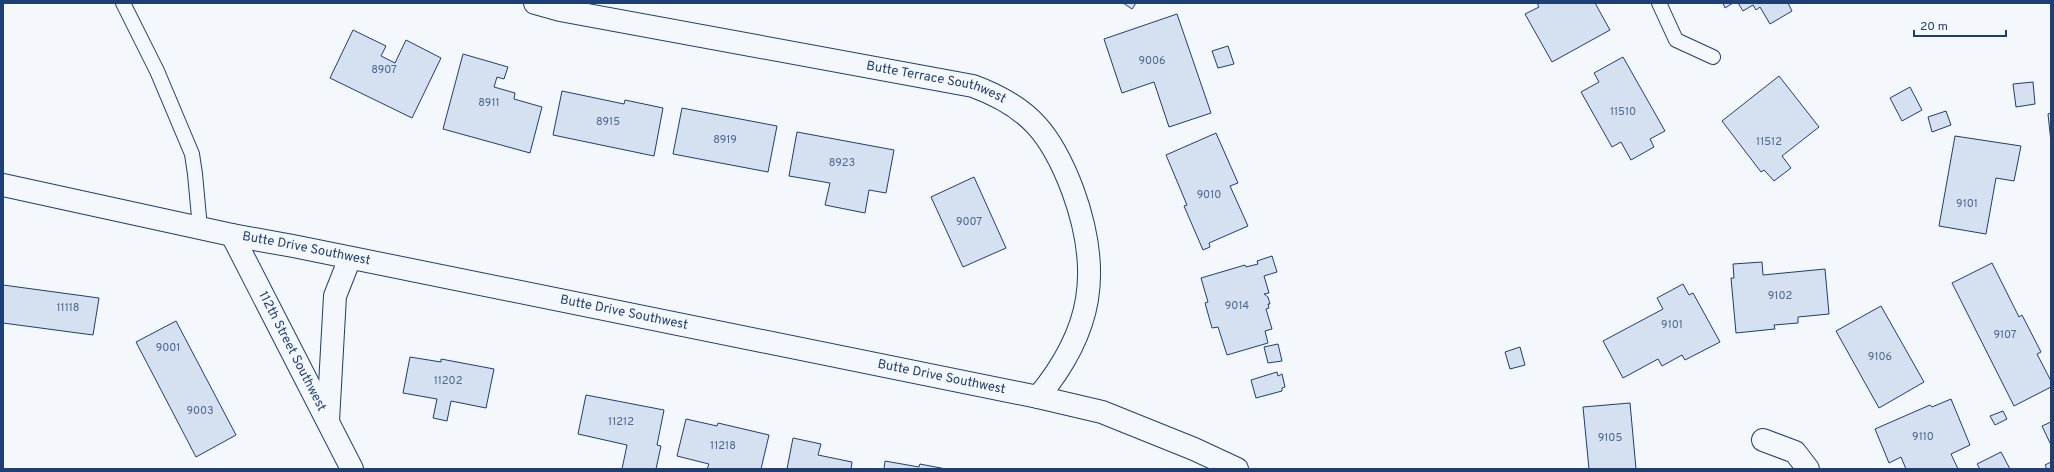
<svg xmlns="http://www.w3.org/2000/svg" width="2054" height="472" font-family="Overpass,sans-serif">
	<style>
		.building { fill: #d5e0f0; stroke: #1d3f73 }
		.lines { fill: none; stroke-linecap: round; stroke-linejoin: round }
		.service-casing { stroke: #1d3f73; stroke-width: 16 }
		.minor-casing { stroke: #1d3f73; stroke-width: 24 }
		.tertiary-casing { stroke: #1d3f73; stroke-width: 24 }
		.service { stroke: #f4f7fb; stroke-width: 14 }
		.minor { stroke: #f4f7fb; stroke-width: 22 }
		.tertiary { stroke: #f4f7fb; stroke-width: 22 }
		.labels { text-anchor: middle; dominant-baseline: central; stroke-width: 3; stroke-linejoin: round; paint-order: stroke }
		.number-label { font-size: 11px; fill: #4b6792 }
		.street-label { font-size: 13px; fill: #1d3f73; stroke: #f4f7fb }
	</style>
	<rect width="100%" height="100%" fill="#f4f7fb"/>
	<path class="building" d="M1123,3H1136L1132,9Z
		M1537,3H1595L1610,30L1552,62L1525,14L1539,7Z
		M1723,3H1733L1725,8Z
		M1738,3H1788L1792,11L1770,24L1760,7L1756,10L1753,5L1743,11Z
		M1177,14L1211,113L1169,127L1154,82L1122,93L1104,39Z
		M353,30L386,46L381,56L395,63L406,40L441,58L412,118L330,78Z
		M1228,46L1234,64L1218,68L1212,51Z
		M463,54L508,67L504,79L497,77L494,87L515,93L514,99L542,107L530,153L443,129Z
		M1623,57L1665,131L1650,139L1654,147L1631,160L1621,142L1612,147L1581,92L1599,82L1594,73Z
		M1779,76L1819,127L1782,156L1791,168L1774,181L1764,170L1761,172L1722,121Z
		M2033,82L2035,104L2016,107L2013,84Z
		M1910,87L1922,110L1902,121L1890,98Z
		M562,91L624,104L625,100L663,108L654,156L553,135Z
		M682,108L777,126L768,172L673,154Z
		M1946,111L1951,125L1932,132L1928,117Z
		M2051,113V142L2048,114Z
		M797,132L894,150L886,193L869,190L865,213L825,205L830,183L789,176Z
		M1216,133L1238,183L1230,186L1248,226L1209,243L1210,247L1203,250L1184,206L1187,205L1166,155Z
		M1955,136L2021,146L2014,181L1996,178L1986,234L1939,226Z
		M974,177L1006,248L963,267L931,197Z
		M1272,256L1277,272L1264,276L1269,293L1264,294L1268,297L1270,304H1268L1269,308L1266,309L1272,329L1265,331L1268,343L1227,355L1218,327L1212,328L1205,303L1208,302L1201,278L1245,265L1246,267L1258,264L1257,261Z
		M1762,262L1763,275L1825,269L1829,314L1798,317V323L1774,325L1775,329L1736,333L1731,278H1734L1733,264Z
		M1992,263L2019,317L2022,315L2041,352L2037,354L2051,381V387L2014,406L1952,283Z
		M1683,284L1689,295L1693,293L1720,342L1685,360L1682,355L1662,366L1658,359L1623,378L1603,341L1663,309L1657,298Z
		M3,285L99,298L93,335L3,323Z
		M1881,306L1924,382L1879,408L1836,331Z
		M176,321L236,435L196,457L136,342Z
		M1278,344L1282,361L1268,363L1264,347Z
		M1520,347L1525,365L1510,369L1505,352Z
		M410,357L441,362V359L494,369L486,408L451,401L447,421L433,418L437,399L403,393Z
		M1277,372L1278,376L1282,374L1285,387L1282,388V391L1256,398L1251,380Z
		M586,395L664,410L657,445L661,446L656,469H622L627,445L578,434Z
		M1951,399L1970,445L1951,454L1958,469H1906L1901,457L1889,463L1875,429L1930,405L1932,407Z
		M1630,403L1636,469H1589L1583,407Z
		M2003,411L2007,419L1995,425L1990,416Z
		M686,419L717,426L718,423L769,435L761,469H707L709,464L677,456Z
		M2051,422V445L2042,426Z
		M793,438L821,444L818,455L852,462L851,469H787Z
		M2001,452L2010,469H1980L1977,464Z
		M885,461L919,467L920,464L946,469H884Z
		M2051,462V469H2047L2045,465Z"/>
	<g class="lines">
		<g class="service-casing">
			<path id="service" d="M123,3L157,71L192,154L195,174L200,228
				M1659,3L1676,40L1713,57"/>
		</g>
		<g class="minor-casing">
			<g id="minor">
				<path id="s1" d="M535,3L560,10L973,86C1030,107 1052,135 1073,191C1102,271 1093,331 1038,397"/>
				<path d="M1763,440L1795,452L1808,469"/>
			</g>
		</g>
		<g class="tertiary-casing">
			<g id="tertiary">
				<path id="s2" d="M3,185L232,235L293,246L1038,397L1102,412L1194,449L1237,469"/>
				<path id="s3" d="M232,235L352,469"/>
				<path d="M328,421L335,296L350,258"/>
			</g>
		</g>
		<use href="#service" class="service"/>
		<use href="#minor" class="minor"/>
		<use href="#tertiary" class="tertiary"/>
	</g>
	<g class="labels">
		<g class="number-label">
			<text x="1152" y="61">9006</text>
			<text x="384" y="70">8907</text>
			<text x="489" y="103">8911</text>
			<text x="1623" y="112">11510</text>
			<text x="608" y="122">8915</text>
			<text x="725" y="140">8919</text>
			<text x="1769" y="142">11512</text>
			<text x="842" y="163">8923</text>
			<text x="1209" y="195">9010</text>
			<text x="1967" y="204">9101</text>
			<text x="969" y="222">9007</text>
			<text x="1780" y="296">9102</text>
			<text x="1237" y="306">9014</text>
			<text x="68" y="308">11118</text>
			<text x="1672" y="325">9101</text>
			<text x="2005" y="335">9107</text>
			<text x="168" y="348">9001</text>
			<text x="1880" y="357">9106</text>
			<text x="448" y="381">11202</text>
			<text x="200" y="411">9003</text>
			<text x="621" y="422">11212</text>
			<text x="1923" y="437">9110</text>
			<text x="1610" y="438">9105</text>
			<text x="723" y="446">11218</text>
		</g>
		<g class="street-label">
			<text stroke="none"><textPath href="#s1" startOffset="409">Butte Terrace Southwest</textPath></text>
			<text stroke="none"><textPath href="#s2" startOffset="310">Butte Drive Southwest</textPath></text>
			<text stroke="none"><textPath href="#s2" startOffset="634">Butte Drive Southwest</textPath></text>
			<text stroke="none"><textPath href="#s3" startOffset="131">112th Street Southwest</textPath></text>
			<text stroke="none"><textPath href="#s2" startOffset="958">Butte Drive Southwest</textPath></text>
		</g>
	</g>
	<rect width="2054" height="472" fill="none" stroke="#1d3f73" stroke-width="8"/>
	<path d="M1914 30v6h92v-6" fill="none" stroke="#1d3f73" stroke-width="2"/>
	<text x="1920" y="30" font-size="12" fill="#1d3f73" stroke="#f4f7fb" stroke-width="3" paint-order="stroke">20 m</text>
</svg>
